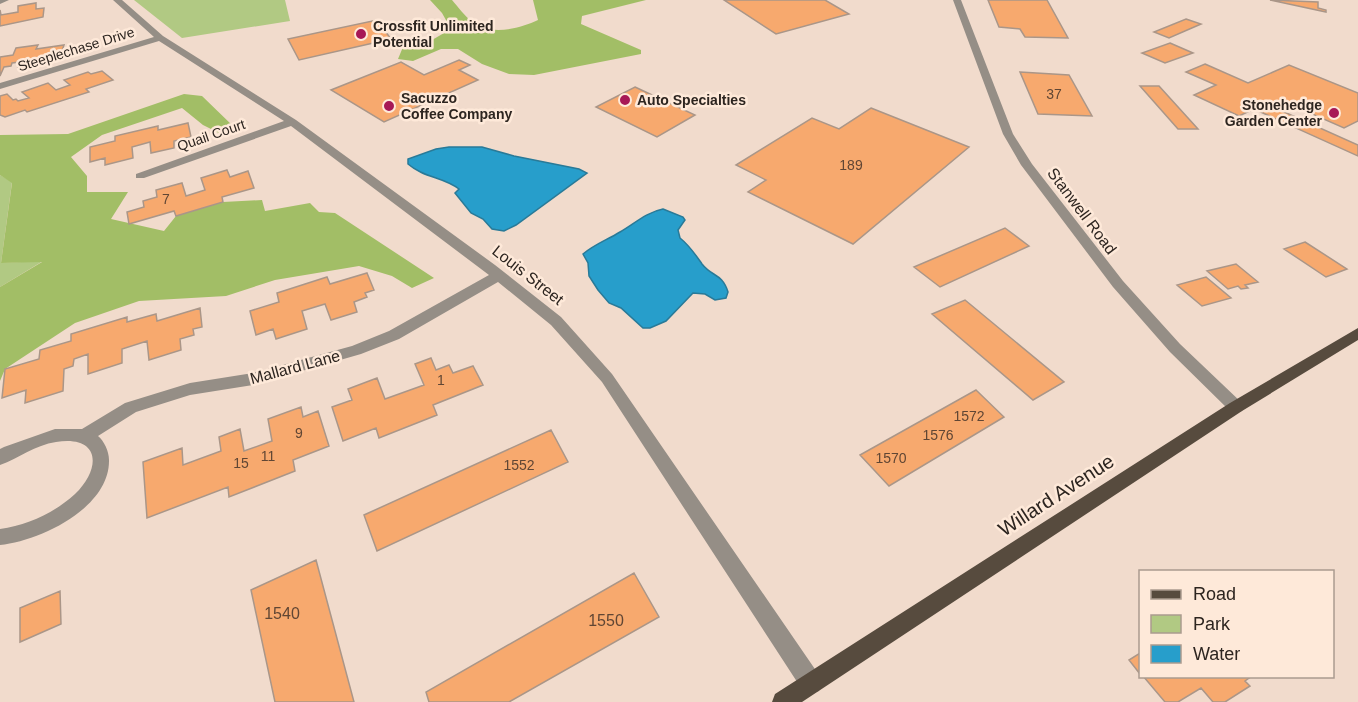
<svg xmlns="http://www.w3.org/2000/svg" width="1358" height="702" font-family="Arial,sans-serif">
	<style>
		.green { fill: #b1c983 }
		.forest { fill: #a2be66 }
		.water { fill: #279ecb; stroke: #297a98; stroke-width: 1.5 }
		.building { fill: #f7a96e; stroke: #aa9688; stroke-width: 1.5 }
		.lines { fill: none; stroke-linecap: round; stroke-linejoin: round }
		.minor { fill: #958e86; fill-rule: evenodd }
		.major { fill: #574b3e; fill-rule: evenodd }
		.poi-dot { fill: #a71856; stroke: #fee9d9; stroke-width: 2 }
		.labels { text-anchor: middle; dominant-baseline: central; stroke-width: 5; stroke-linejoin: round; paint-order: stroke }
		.far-poi-label { font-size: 14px; font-weight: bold; fill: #2d2520; stroke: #fee9d9; text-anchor: start }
		.far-street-label { font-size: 14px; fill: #2d2520; stroke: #fee9d9 }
		.number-label { font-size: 14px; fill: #604634 }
		.street-label { font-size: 16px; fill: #2d2520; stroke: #fee9d9 }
		.near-number-label { font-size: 16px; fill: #604634 }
		.near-street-label { font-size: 20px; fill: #2d2520; stroke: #fee9d9 }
	</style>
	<rect width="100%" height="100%" fill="#f1dbcc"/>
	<path class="green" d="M134,0H285L290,21L182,38Z
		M0,175L12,182L1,263L43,261L0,287Z"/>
	<path class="forest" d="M430,0H452C458,7 465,16 472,22C490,36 519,29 538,20L533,0H646L582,16L581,24L641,50V54L534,75L509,74L482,64L458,49H441L413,61L398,59L403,47L432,40L451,29L442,13Z
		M184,94L202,96L233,126L221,134L203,125L182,108L102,135L71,157L87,176V192H128L111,219L164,231L176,216L223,202L262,200L265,211L310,203L319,212L335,213L434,278L412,288L392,276L359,266L275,280L226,296L139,301L75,323L5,369L0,381V287L42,262L1,263L12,183L0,175V135L68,134Z"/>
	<path class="water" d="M449,147H482L514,156L579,169L587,173L516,225L504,231L492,229L483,219L471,213L455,193L459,189C444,177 424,178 408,164V159L436,149Z
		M663,209L683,217L685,220L678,230L680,238C690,246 695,254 702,264C712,277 722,273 728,292L726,298L715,300L705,294L693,293L666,321L650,328H643L621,308L609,303L598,290L589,276L588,263L583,254C595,244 607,240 620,232C634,224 647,212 663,209Z"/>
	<path class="building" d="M724,0H825L849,14L776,34Z
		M988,0H1047L1068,38L1025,37L1020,29L999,27Z
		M1270,0L1318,2V8L1326,10V12Z
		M36,3V9L44,8L43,17L0,26V10L1,15L18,12V6Z
		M1186,19L1201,24L1169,38L1154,32Z
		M377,20L391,39L299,60L288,39Z
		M1170,43L1193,53L1165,63L1142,53Z
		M38,45L36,49L64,45L61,54L43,58L41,64L18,67L20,62L12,63L11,66L4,67L0,76V57L13,55L16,48Z
		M459,60L470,65L459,70L478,80L384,122L331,90L401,62L424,75Z
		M1205,64L1248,83L1289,65L1358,93V121L1344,128L1285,102L1273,107L1358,145V156L1254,109L1239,116L1194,95L1216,85L1186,72Z
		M102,71L113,80L86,89L89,92L27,112L25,110L5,117L0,115V96L7,94L13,100L16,99L18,101L29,98L22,92L48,83L56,90L70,85L64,80L88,72L91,74Z
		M1020,72L1069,75L1092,116L1038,114Z
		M1140,86H1159L1198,129H1178Z
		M635,87L695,115L657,137L596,107Z
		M871,108L969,147L853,244L748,192L766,180L736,165L812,118L839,129Z
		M188,123L191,137L174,141V148L151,153L150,142L132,147L133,158L105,165V158L90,162V147L115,141V136L158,126V130Z
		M227,170L230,177L248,171L254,188L222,197L223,202L176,216L174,211L129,224L127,212L144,207L143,201L157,197L156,190L182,183L186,196L205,190L201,178Z
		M1005,228L1029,246L940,287L914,267Z
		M1305,242L1347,269L1326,277L1284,249Z
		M1236,264L1258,282L1245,285L1248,288L1241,289L1238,286L1228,289L1207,271Z
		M367,273L374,290L365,293L367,297L354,302L357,312L331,320L325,304L302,311L307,329L276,339L273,329L256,335L250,311L279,302L277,293L327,277L330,284Z
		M1206,277L1231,298L1202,306L1177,285Z
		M965,300L1064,382L1033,400L932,314Z
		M200,308L202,327L193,329L194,335L180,339L181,350L149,360L147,341L122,349V363L88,374V354L74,359L73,366L64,369L63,391L25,403L26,390L2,398L5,369L39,359L40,350L71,341V334L127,317V322L156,314L157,321Z
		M431,358L436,370L449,365L453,373L473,366L483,385L433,405L437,415L379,438L376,428L343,441L332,407L352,400L348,389L377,378L385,399L424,385L415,364Z
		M976,390L1004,417L889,486L860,455Z
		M301,407L303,417L318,411L329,446L293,460L295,471L229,497L228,487L147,518L143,462L182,448L183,465L221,451L219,437L240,429L244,451L272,441L268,419Z
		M551,430L568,462L377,551L364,515Z
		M316,560L354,702H275L251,590Z
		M634,573L659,617L509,702H429L426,692Z
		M60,591L61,624L20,642V608Z
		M1140,653V674L1129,660Z
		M1143,676H1252L1245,681L1250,686L1225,702H1213L1201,688L1178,702H1165Z"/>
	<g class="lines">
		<path class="minor" d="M0,0H9L0,4Z
			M113,0H122L163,36L296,120L495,265L561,317L612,374L819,675L822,683L819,691L811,694L803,691L602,382L551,325L498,282L399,339L361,354L253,385L190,395L136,412L98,436C104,441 109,451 109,460C110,508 40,541 0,545V529C28,525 54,513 75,494C102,468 100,435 56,442C35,445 19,458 0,465V449L4,447L55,429H82L125,403L190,383L253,373L352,346L389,331L489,275L291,126L144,178H136V174L284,121L159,41L0,89V83L154,37Z
			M953,0H961L1013,134L1032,164L1123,281L1180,344L1242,403L1244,407L1242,411L1236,413L1230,411L1170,352L1113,287L1021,165L1003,134Z"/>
		<path class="major" d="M1358,328V340L1242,411L802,702H772L775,694L1230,403Z"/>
	</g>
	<g class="poi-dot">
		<circle cx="361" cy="34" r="6"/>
		<circle cx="625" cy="100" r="6"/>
		<circle cx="389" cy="106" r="6"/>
		<circle cx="1334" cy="113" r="6"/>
	</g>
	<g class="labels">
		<g class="far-poi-label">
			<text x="373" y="26">Crossfit Unlimited<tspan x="373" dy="16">Potential</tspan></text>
			<text x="401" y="98">Sacuzzo<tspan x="401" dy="16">Coffee Company</tspan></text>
			<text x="637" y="100">Auto Specialties</text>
			<text x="1322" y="105" text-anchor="end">Stonehedge<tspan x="1322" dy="16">Garden Center</tspan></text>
		</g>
		<g class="far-street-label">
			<text transform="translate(76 49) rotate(-17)">Steeplechase Drive</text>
			<text transform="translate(211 135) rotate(-19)">Quail Court</text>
		</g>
		<g class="number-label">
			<text x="1054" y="94">37</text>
			<text x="851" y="165">189</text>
			<text x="166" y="199">7</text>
			<text x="441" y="380">1</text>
			<text x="969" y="416">1572</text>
			<text x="299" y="433">9</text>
			<text x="938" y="435">1576</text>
			<text x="268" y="456">11</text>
			<text x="891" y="458">1570</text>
			<text x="241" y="463">15</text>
			<text x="519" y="465">1552</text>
		</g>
		<g class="street-label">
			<text transform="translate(1082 211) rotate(53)">Stanwell Road</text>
			<text transform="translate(528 275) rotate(38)">Louis Street</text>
			<text transform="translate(295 367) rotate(-15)">Mallard Lane</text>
		</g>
		<g class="near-number-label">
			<text x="282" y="613">1540</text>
			<text x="606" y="620">1550</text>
		</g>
		<g class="near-street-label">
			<text transform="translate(1056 495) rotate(-33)">Willard Avenue</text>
		</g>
	</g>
	<rect x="1139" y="570" width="195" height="108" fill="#fee9d9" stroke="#aa9b8f" stroke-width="1.5"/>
	<rect x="1151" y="590" width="30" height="9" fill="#574b3e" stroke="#aa9b8f" stroke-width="1.5"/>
	<text x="1193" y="600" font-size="18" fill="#2d2520">Road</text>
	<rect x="1151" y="615" width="30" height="18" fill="#b1c983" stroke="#aa9b8f" stroke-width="1.5"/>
	<text x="1193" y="630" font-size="18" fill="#2d2520">Park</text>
	<rect x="1151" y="645" width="30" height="18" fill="#279ecb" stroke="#aa9b8f" stroke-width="1.5"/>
	<text x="1193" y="660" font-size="18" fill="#2d2520">Water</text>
</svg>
